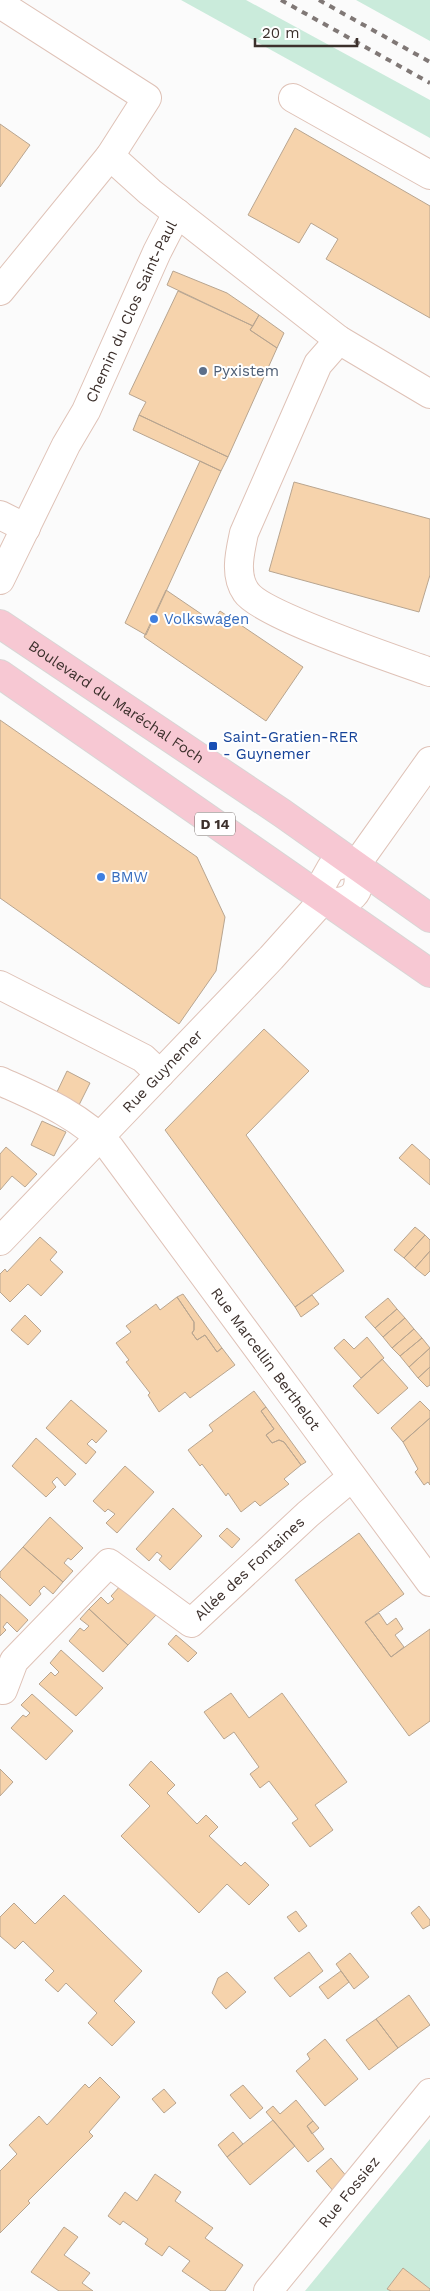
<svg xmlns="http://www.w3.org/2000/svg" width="430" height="2291" font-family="'Work Sans',sans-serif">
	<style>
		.green { fill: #caebdb }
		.building { fill: #f6d3ac; stroke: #b8a590 }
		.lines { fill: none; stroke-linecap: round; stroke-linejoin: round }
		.minor-casing { stroke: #dfc2b7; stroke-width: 30 }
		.major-casing { stroke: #d8d6d5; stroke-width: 30 }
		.minor { stroke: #fff; stroke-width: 28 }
		.major { stroke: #f7c8d3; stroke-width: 28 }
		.rail { stroke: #807876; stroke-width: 4; stroke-dasharray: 6 6; stroke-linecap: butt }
		.service-dot { fill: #5c6f8a; stroke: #fff; stroke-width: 2 }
		.shop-dot { fill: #3f7fe0; stroke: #fff; stroke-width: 2 }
		.transit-dot { fill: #1a4fb4; stroke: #fff; stroke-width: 2 }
		.labels { text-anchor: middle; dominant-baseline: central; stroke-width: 4; stroke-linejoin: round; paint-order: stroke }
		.shield { fill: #fff; stroke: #766e6b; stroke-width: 1 }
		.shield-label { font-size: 14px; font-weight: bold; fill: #3c302c }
		.street-label { font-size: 15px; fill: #3c302c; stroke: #fff }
		.service-label { font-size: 15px; fill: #4e5e75; stroke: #fff; text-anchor: start }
		.shop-label { font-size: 15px; fill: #366cbe; stroke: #fff; text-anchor: start }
		.transit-label { font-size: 15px; fill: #164399; stroke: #fff; text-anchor: start }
	</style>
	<rect width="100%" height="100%" fill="#fbfbfb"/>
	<path class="green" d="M181,0H246L430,100V138Z
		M356,0H430V41Z
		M430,2139V2291H305Z"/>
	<path class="building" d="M0,124L30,145L0,187Z
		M295,128L430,206V318L326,259L338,239L311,223L299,243L248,215Z
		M173,271L227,293L259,315L253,326L167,285Z
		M178,291L253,326L250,330L277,348L228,457L139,415L146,402L129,394Z
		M259,315L284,333L277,348L250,330Z
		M139,415L228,457L221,471L133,430Z
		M200,461L221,471L146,635L125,623Z
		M294,482L430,519V575L419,612L269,571Z
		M166,590L213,622L220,611L303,667L266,721L144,637Z
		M0,720L197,857L225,917L216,971L179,1024L0,898Z
		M264,1029L309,1071L246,1135L344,1271L295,1307L165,1130Z
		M67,1071L90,1083L79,1105L56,1094Z
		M42,1121L66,1132L54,1156L31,1145Z
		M412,1144L430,1160V1185L399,1158Z
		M6,1147L37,1174L25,1187L12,1176L0,1190V1154Z
		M415,1227L425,1235L404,1258L394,1250Z
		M425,1235L430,1240V1251L415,1268L404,1258Z
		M40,1237L57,1252L50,1260L63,1272L41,1296L28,1284L10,1302L0,1292V1274L5,1269L7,1272Z
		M430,1251V1271L425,1276L415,1268Z
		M183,1294L222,1348L217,1352L205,1335L197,1340L192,1333L194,1330V1322L177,1297Z
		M312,1295L319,1304L301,1317L295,1307Z
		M177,1297L194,1322V1330L192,1333L197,1340L205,1335L217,1352L222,1348L235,1365L190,1398L185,1392L159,1412L148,1395L150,1393L126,1362L129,1360L116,1343L131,1332L126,1326L156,1304L160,1310Z
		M388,1298L397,1309L375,1328L365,1317Z
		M397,1309L405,1318L383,1337L375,1328Z
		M25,1315L41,1331L28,1345L11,1330Z
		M405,1318L414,1329L392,1348L383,1337Z
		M414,1329L422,1338L400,1356L392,1348Z
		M367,1337L384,1358L361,1378L334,1348L344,1339L354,1349Z
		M422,1338L430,1348L409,1367L400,1356Z
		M430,1348V1367L418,1378L409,1367Z
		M382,1359L408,1388L378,1414L353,1386Z
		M430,1367V1385L427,1387L418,1378Z
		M254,1391L266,1407L261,1411L274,1429L266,1435L272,1443L279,1440L284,1442L301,1465L284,1479L289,1484L260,1506L255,1501L241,1512L228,1493L226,1496L202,1464L200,1466L188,1450L213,1431L209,1425Z
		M71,1400L107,1431L96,1443L92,1439L87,1444L96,1452L86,1464L46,1428Z
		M420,1401L430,1411V1418L403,1442L391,1428Z
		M266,1407L306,1462L301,1465L284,1442L279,1440L272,1443L266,1435L274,1429L261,1411Z
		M430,1418V1485L428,1482L424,1485L415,1472L418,1469L403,1442Z
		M36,1438L76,1474L65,1486L57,1477L52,1482L56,1487L46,1497L12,1466Z
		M125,1466L154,1492L117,1533L106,1523L115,1514L108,1509L105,1512L93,1501Z
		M173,1508L202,1536L170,1570L159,1560L162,1556L157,1552L149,1561L136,1549Z
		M50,1517L83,1548L71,1560L68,1558L64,1563L73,1571L63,1582L23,1547Z
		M227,1528L240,1539L232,1548L219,1536Z
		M359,1533L404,1594L365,1622L391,1657L430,1629V1721L409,1736L295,1580Z
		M23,1547L63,1582L53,1594L44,1586L39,1591L41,1594L30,1606L0,1577V1572Z
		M122,1584L156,1615L128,1645L89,1609L101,1597L108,1604L114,1599L111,1596Z
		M0,1594L28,1620L17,1632L7,1622L3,1627L6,1630L0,1636Z
		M89,1609L128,1645L103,1672L69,1641L80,1628L84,1631L89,1626L80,1619Z
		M379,1613L387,1625L396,1618L403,1629L395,1635L404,1647L391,1657L365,1622Z
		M176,1635L197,1653L188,1662L168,1644Z
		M61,1650L103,1688L76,1716L39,1684L51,1672L55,1676L59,1672L50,1663Z
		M231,1693L249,1718L282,1693L347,1782L315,1805L333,1830L310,1847L292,1823L298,1819L269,1781L260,1788L250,1774L259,1767L234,1732L224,1739L204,1712Z
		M32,1694L73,1731L46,1760L11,1728L23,1715L26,1717L30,1713L21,1705Z
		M151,1761L175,1785L167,1793L197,1824L206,1815L218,1827L209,1836L241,1866L245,1862L269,1885L249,1905L227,1884L199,1913L121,1836L150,1806L129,1785Z
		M0,1769L13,1782L0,1796Z
		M64,1895L142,1971L114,2001L135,2022L112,2046L88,2023L97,2013L66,1983L58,1992L45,1980L54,1971L23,1941L15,1949L0,1936V1917L14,1903L35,1924Z
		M419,1906L430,1920V1925L423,1929L411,1913Z
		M296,1911L307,1926L299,1932L287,1917Z
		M309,1952L323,1971L290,1997L274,1978Z
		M350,1953L369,1977L354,1989L336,1964Z
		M341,1971L349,1982L328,1999L319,1987Z
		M227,1972L246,1992L226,2009L212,1993L218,1978Z
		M409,1995L430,2025L398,2048L376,2019Z
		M376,2019L398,2048L369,2070L346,2040Z
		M325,2039L358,2079L325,2106L296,2071L310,2059L307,2054Z
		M100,2077L120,2097L89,2132L93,2136L28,2201L30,2203L0,2233V2171L17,2154L9,2145L39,2116L47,2125L85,2084L89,2088Z
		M243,2085L263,2108L250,2119L230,2095Z
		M164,2089L176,2103L164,2113L152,2099Z
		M296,2100L313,2121L307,2126L324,2149L308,2162L266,2112L273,2106L280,2114Z
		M273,2120L295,2146L250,2185L227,2157Z
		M313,2121L319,2128L312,2134L307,2126Z
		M233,2132L243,2144L227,2157L218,2145Z
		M331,2158L348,2178L335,2193L316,2171Z
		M155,2174L181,2192L175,2201L213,2228L205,2238L243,2265L225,2291H211L182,2271L190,2261L169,2246L162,2256L145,2244L148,2239L123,2221L120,2225L108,2216L125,2192L137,2201Z
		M64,2227L78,2237L64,2255L90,2273L82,2283L93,2291H59L31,2272Z
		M403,2268L430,2289V2291H391L387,2289Z"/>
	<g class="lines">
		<g class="minor-casing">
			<g id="minor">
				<path d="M0,4L147,98L110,156L0,291"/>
				<path d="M293,98L430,175"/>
				<path d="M110,156L150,192L339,340L430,394"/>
				<path d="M339,340L318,364L244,533C240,552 234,575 246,592C261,615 397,660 430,672"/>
				<path d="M0,515L26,528"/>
				<path id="s1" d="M0,580L66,445L86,411L157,252L177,213"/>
				<path d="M356,865L430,761"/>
				<path d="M323,900C350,907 365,893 356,865"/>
				<path d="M323,900L322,884L331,868L346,863L356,865"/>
				<path d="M0,985L143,1058L160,1074"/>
				<path id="s2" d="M0,1081C40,1099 80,1115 110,1148L430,1582"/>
				<path id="s3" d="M0,1241L271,958L323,900"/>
				<path id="s4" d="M3,1690L14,1661L109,1563L191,1623L308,1514L352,1477"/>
				<path id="s5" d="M268,2291L430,2093"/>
			</g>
		</g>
		<g class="major-casing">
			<g id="major">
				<path id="s6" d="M0,624L282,813L430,918"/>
				<path d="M0,674L430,973"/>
			</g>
		</g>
		<use href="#minor" class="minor"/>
		<use href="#major" class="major"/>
		<path class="rail" d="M281,0L430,83
			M319,0L430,62"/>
	</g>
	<circle class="service-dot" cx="203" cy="371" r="5"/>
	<g class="shop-dot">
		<circle cx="154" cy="619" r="5"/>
		<circle cx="101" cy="877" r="5"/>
	</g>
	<rect class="transit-dot" x="208" y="741" width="10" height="10" rx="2.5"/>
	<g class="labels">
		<rect class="shield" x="195" y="812.5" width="40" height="23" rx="4"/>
		<g class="shield-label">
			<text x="215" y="824">D 14</text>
		</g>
		<g class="street-label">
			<text stroke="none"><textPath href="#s1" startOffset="299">Chemin du Clos Saint-Paul</textPath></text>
			<text stroke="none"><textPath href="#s6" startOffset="140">Boulevard du Maréchal Foch</textPath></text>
			<text stroke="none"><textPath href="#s3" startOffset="235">Rue Guynemer</textPath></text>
			<text stroke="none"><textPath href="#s2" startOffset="392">Rue Marcellin Berthelot</textPath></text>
			<text stroke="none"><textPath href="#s4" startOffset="349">Allée des Fontaines</textPath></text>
			<text stroke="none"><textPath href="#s5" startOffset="128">Rue Fossiez</textPath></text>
		</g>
		<g class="service-label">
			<text x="213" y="371">Pyxistem</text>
		</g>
		<g class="shop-label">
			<text x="164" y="619">Volkswagen</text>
			<text x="111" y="877">BMW</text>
		</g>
		<g class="transit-label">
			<text x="223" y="737">Saint-Gratien-RER<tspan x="223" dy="17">- Guynemer</tspan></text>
		</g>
	</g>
	<path d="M255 38v8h102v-8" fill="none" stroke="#3c302c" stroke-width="2.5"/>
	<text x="262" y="38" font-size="15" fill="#3c302c" stroke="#ffffff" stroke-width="4" paint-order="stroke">20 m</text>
</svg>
